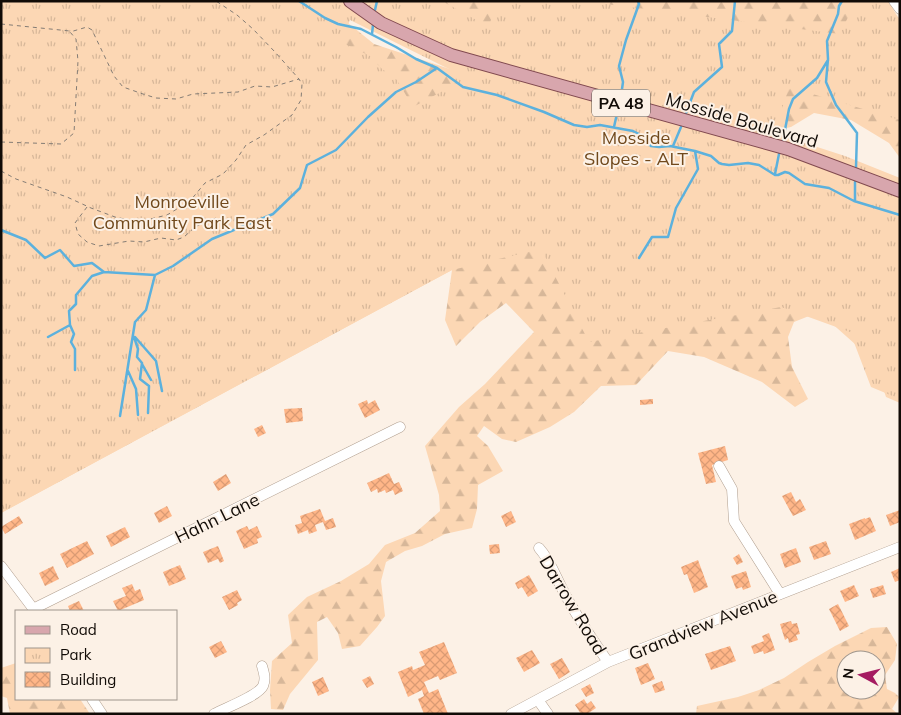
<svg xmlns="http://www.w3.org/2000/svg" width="901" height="715" font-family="Mulish,sans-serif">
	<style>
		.forest { fill: url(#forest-firs); fill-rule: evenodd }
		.park { fill: url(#park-tufts); fill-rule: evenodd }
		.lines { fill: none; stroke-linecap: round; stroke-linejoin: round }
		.stream { stroke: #5cb1dd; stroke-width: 2.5 }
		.building { fill: url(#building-cross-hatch) }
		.minor-casing { stroke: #b09e8e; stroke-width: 11 }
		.major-casing { stroke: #81494f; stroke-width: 14 }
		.path { stroke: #847c74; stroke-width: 1; stroke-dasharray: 4 4; stroke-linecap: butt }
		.minor { stroke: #fff; stroke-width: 10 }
		.major { stroke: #d8a6ad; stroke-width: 12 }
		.labels { text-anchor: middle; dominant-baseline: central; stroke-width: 4; stroke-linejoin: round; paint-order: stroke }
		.shield { fill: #fcf1e6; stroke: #585049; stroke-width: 1 }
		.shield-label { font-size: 16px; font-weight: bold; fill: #110b06 }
		.street-label { font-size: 18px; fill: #110b06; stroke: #fcf1e6 }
		.park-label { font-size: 18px; fill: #71491c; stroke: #fcf1e6 }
	</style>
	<defs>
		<pattern id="forest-firs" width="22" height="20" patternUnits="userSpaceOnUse" patternTransform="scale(1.25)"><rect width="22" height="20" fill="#fcd7b4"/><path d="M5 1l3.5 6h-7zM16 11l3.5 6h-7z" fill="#d7b799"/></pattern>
		<pattern id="park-tufts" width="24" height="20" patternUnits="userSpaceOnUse" patternTransform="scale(1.25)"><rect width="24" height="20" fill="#fcd7b4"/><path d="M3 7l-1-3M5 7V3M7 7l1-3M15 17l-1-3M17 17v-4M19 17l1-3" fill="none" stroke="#d7b799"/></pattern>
		<pattern id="building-cross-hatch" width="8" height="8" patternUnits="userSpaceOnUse" patternTransform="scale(1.25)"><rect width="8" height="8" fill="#ffb688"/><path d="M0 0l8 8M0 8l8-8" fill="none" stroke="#da9b74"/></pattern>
	</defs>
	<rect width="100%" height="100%" fill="#fcf1e6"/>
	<path class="forest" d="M1,1H321L374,44L471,76L900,203V403L886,397L874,361L819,312L794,322L788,337L792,367L808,399L795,407L762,382L704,357L668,351L636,385L601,386L574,412L550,427L516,442L502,439L484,426L477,436L488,446L503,471L478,485L477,509L472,528L445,534L422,546L405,551L386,562L381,581L385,616L377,627L360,646L342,649L338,633L327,617L317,622L318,660L290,694L283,710L271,709L270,690L272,661L292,643L288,615L307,597L341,581L369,564L385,545L415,533L440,511L439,495L425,446L459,407L485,384L534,332L506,303L480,322L456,346L445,320L452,270L1,513Z
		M372,1H887L900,20V158L889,143L851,120L814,113L791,127L767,132Z
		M887,627L897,644L895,660L885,675L887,689L895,693L899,697L892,709L898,714H696L697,706L738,697L759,690L784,678L808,662L835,646L871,628ZM846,660H876V690H846Z
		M16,663V699H80L90,714H10L7,698L1,696V668Z"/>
	<path class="park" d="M1,1H442L489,27L496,1H582L839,34L857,1H889L897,17L900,19V120L789,87L774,133L845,156L900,178V399L871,387L850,332L781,307L589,342L541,249L452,270L1,513ZM350,20L455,72L454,85L413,107L397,80L381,68L370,56L341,42Z"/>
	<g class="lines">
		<path class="stream" d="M299,1L325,18L338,24L361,29L396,47L416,59L437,68L463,87L497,95L544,112L574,125L587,127L600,125L633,131L639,134L651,146L659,147L670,146L695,151L711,156L719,163L722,164L729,165L748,163L759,165L775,175H778L785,172L789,173L805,184L829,188L854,201L900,215
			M842,1L839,6L838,14L827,41L828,59L826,82L836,105L857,133L856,167
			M375,10L377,1
			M372,34L373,25
			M621,96L623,82L619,66L626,40L639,4L638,1
			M686,113L694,92L722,67L719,44L732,31L735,1
			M614,127L618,109
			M783,140L789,109L793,99L817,78L828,60
			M673,146L681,127
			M775,174L779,154
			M855,200V182
			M1,230L26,240L45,258L60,250L74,266L92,263L104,272L155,275L173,266L212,239L273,214L300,188L307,165L336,150L368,117L396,92L416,82L437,68
			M639,258L652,237H668L676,208L698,169L695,151
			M70,325L74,334L71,342L75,349V370
			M48,337L70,325L69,311L76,304V295L92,276L104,272
			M134,337L138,349L137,357L142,363L140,379L149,386L148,413
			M135,337L156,361L162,391
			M142,364L151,380
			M128,371L136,389L138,415
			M120,416L135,322L146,310L155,275"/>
	</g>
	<path class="building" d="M653,399V404L640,405V400Z
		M367,400L368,404L375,400L380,410L365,418L358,404Z
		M302,408L303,421L286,423L284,409Z
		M262,425L266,433L258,437L254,429Z
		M725,446L728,460L712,465L716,482L706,484L698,453Z
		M389,473L394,484L399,482L403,491L395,495L393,490L386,493L385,490L378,493L377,489L371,492L367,483Z
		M226,474L231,483L218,491L213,482Z
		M791,492L796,502L800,499L806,510L793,516L782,496Z
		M167,506L172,516L159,523L154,513Z
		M320,509L325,521L333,518L336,527L326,530L323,522L315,525L317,531L309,534L308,530L298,534L295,525L302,523L300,516Z
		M900,510V522L890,526L886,515Z
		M511,511L516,522L506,527L501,516Z
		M19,516L23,523L5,534L1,527Z
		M870,517L876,531L855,540L849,524L865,518V519Z
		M247,526L249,530L257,526L262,537L257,539L258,543L244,549L236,531Z
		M125,527L130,537L111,547L106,536Z
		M87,541L94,554L67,568L60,554Z
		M826,541L831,554L814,560L809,547Z
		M499,544L500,553L490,554L489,545Z
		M218,546L224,561L220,563L218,559L208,563L203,552Z
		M796,548L801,562L785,568L780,554Z
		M739,554L743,562L737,565L733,558Z
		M698,560L708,587L694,593L687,574L684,575L681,567Z
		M180,565L186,579L169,586L163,572Z
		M53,566L59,579L45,586L39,573Z
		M900,568V580L895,582L891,572Z
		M746,571L751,587L743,590L742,587L736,589L731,576Z
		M529,575L538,591L528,597L522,587L518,589L515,583Z
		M132,584L135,591L140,589L144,600L118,611L113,601L126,596L122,588Z
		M854,585L859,596L845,602L840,591Z
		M883,585L886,594L873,598L870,589Z
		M237,590L242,600L237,603L238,605L229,610L222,597Z
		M79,601L84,611H70L68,606Z
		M838,604L849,626L840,631L829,609Z
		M791,621L792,624L797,623L800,634L796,635L798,640L789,643L788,638L785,640L780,624Z
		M769,633L775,650L764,654L763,651L754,654L751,646L764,641L762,636Z
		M221,641L227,652L215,658L209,647Z
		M444,642L457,673L440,680L438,676L424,682L429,693L438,689L448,714H424L418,699L424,696L422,690L408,697L398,672L412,666L413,670L425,665L419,652Z
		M730,646L736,661L711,670L705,654Z
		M532,650L540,663L524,672L516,658Z
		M562,658L570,672L559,679L550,664Z
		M648,663L655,679L641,685L635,668Z
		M370,676L374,684L367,688L362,680Z
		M323,677L329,691L318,696L312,682Z
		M662,681L665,690L655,693L652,685Z
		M590,684L594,693L586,697L581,689Z
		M584,699L587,704L591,701L596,708L587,714H581L575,705Z"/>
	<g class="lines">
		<g class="minor-casing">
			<path id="minor" d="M894,1L900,9
				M719,466L732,489L734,521L780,594
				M539,548C551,561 557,580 566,596C578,619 593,640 608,662
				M1,566L35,611
				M33,609L400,427
				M92,699L102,714
				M538,700L548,714
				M214,714C225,708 258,696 263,686C266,679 264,673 262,666
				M511,714L608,662L900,547"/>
		</g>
		<g class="major-casing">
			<path id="major" d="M350,1L381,23L451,55L788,149L900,191"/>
		</g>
		<path class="path" d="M1,24L70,31
			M1,142L61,144L74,133L78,61L76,39L70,32L87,27L92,30L114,76L123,87L143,94L156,98L176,99L193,94L238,92L255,86L272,87L299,79
			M1,171L16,179L67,197L91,208L115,217L138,222L167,215L190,201L205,183L223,174L236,160L246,145L264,135L292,115L301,100L302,84L299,79L275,52L253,29L237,15L216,1
			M87,207L75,223L78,234L87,242L99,246L129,241L144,242L161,238L176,240L184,237L195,227L205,222L216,218"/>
		<use href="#minor" class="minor"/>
		<use href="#major" class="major"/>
	</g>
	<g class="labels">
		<rect class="shield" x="592" y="89.5" width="58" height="27" rx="4"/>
		<g class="shield-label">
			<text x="621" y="103">PA 48</text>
		</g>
		<g class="street-label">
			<text transform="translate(742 120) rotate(16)">Mosside Boulevard</text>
			<text transform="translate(217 518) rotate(-26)">Hahn Lane</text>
			<text transform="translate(573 605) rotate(59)">Darrow Road</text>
			<text transform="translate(703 625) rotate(-22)">Grandview Avenue</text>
		</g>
		<g class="park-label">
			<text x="636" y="137">Mosside<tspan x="636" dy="21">Slopes - ALT</tspan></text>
			<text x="182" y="201">Monroeville<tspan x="182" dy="21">Community Park East</tspan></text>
		</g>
	</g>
	<rect width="901" height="715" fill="none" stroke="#110b06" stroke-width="5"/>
	<rect x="15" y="610" width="162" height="90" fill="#fcf1e6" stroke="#9e958c"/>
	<rect x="25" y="626" width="25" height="8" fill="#d8a6ad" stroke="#9e958c"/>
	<text x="60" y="635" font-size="15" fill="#110b06">Road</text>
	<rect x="25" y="648" width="25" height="15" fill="url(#park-tufts)" stroke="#9e958c"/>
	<text x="60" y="660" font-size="15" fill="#110b06">Park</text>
	<rect x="25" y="672" width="25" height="15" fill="url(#building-cross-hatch)" stroke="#9e958c"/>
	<text x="60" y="685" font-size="15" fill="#110b06">Building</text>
	<g transform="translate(861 675) rotate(277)"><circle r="24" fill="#fcf1e6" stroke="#9e958c"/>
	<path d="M0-4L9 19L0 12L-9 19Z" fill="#a51b61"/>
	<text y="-8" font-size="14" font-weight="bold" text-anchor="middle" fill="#110b06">N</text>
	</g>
</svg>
